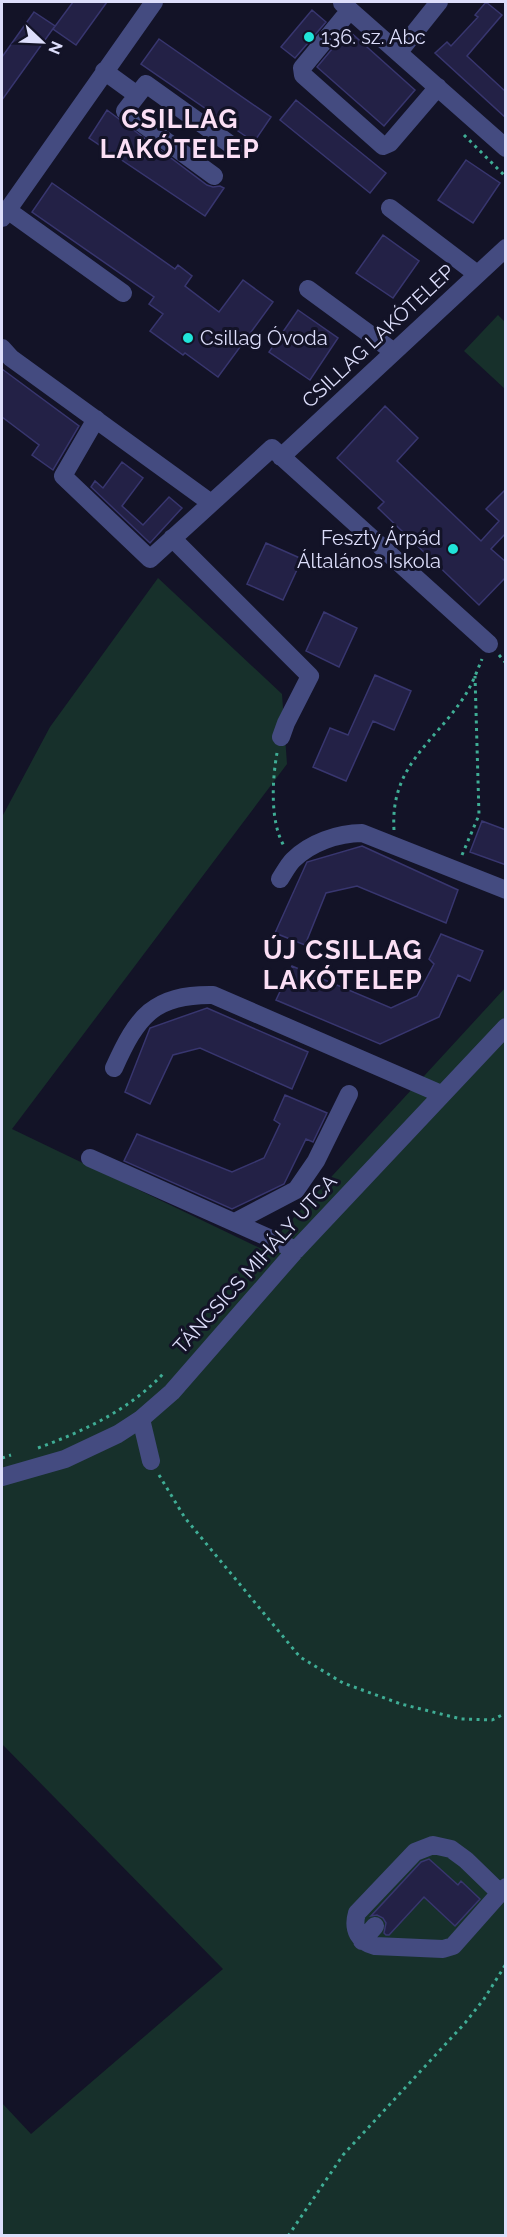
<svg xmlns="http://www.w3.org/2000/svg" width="507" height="2237" font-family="Raleway,sans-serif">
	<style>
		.green { fill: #17302b }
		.building { fill: #232146; stroke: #38366f; stroke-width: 1.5 }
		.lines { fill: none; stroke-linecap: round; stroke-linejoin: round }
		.path { stroke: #3fad95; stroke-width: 3; stroke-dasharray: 3 4.5; stroke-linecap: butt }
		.minor { stroke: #444b80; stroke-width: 18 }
		.poi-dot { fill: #20e4d9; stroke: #131327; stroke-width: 2 }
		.labels { text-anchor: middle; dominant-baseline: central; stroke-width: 6; stroke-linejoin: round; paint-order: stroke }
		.poi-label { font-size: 20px; fill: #dddefb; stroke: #131327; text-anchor: start }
		.street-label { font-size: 20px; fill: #dddefb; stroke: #131327 }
		.district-label { font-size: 26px; font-weight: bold; letter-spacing: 1.5px; fill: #fbdff5; stroke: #131327 }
	</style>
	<rect width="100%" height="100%" fill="#131327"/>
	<path class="green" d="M498,315L505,322V389L464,351Z
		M158,578L282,694L287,764L12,1129L264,1250L505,988V2235H2V2103L31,2134L223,1969L2,1744V817L50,727Z"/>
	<path class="building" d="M73,2H107L76,45L53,29Z
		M486,2L502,15L467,56L506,92V118L435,53L447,42L451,46L478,17L475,15Z
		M312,10L326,22L295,58L281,47Z
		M34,12L55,26L2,100V57Z
		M348,30L415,90L384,126L317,67Z
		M159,39L271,117L254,142L141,64Z
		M296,100L386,173L370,193L280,120Z
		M107,110L207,185L213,187L220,186L224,188L205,216L89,138Z
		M466,160L500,183L473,223L438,200Z
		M52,183L175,269L178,265L192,276L185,286L219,312L243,280L273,302L218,377L185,353L183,355L150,331L163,314L149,304L154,297L32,212Z
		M383,235L419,261L393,298L356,273Z
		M298,310L338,338L310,380L269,352Z
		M2,369L79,426L53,470L32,455L39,445L2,417Z
		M385,406L418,438L397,461L481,541L499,521L486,509L506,489V533L491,549L506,562V577L479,605L378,508L384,502L337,458Z
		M122,462L143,478L122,506L143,525L169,497L182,508L150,543L91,487L95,481L103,488Z
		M266,543L302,559L283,600L247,584Z
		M324,612L357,628L339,667L306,651Z
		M375,675L411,691L394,730L373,721L346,781L313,767L330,728L348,735Z
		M482,821L506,830V865L470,852Z
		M362,846L458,890L446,923L357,886L326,893L305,945L275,933L307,862Z
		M441,934L483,951L470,981L458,975L439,1017L380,1044L276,1000L292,966L391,1008L417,996L434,964L429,959Z
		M207,1008L308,1052L292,1089L200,1048L173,1055L150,1104L125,1092L150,1028Z
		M285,1095L327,1113L313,1142L306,1139L284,1184L232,1209L124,1161L137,1134L232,1172L264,1158L280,1124L274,1120Z
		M429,1859L458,1885L461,1881L480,1899L455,1926L424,1897L389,1935H386L384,1933L386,1923L383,1918L377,1915L371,1916L421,1862Z"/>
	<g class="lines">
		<path class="path" d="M464,135L506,177
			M499,655L506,663
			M277,753C272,781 270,822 284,846
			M394,830C390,766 433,744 464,697C472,685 477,671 482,659
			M462,855L479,815L475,676
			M38,1448C84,1431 129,1410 163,1374
			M2,1458L11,1455
			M159,1475L185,1518L300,1657L343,1683L401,1704L461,1719L492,1720L506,1713
			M288,2236L343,2155L465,2023L484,1999L506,1964"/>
		<path class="minor" d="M342,3L506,148
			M350,10L302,68L303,75L383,146L390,143L438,87
			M399,52L439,2
			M104,71L137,95
			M214,176L125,111L146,84L234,147
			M390,208L477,274
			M6,209L123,293
			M2,218L154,2
			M308,289L394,352
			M2,348L11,358L211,503
			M96,419L63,476L150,559L272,448L489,644
			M281,457L506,248
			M172,538L310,676L286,723L281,737
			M280,879C284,873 288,865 293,860C310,843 338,833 362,833L506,890
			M114,1068C137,1017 153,994 213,995L441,1094
			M90,1158L296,1250
			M235,1222L296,1190L316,1161L349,1094
			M141,1419L151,1461
			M2,1477L65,1459L118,1434L141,1419L172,1392L296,1250L506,1027
			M500,1893L466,1860L451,1849L433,1845L415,1852L357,1913C352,1930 359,1942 375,1946L443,1949L453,1946L500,1893L506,1887
			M362,1941L375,1926"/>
	</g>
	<g class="poi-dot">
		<circle cx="309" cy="37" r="6"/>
		<circle cx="188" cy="338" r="6"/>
		<circle cx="453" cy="549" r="6"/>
	</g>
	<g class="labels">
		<g class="poi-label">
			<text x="321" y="37">136. sz. Abc</text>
			<text x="200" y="338">Csillag Óvoda</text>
			<text x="441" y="538" text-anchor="end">Feszty Árpád<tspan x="441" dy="23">Általános Iskola</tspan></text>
		</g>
		<g class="street-label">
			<text transform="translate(378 336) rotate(-43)">CSILLAG LAKÓTELEP</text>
			<text transform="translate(255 1264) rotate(-48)">TÁNCSICS MIHÁLY UTCA</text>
		</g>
		<g class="district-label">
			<text x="180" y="119">CSILLAG<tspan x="180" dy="30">LAKÓTELEP</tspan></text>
			<text x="343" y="950">ÚJ CSILLAG<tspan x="343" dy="30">LAKÓTELEP</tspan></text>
		</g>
	</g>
	<rect width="507" height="2237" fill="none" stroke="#dddefb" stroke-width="6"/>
	<g transform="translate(42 42) rotate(113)" stroke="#131327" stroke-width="4.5" paint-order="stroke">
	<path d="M0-4.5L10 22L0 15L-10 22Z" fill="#dddefb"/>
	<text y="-9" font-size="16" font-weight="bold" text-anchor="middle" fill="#dddefb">N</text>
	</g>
</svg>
